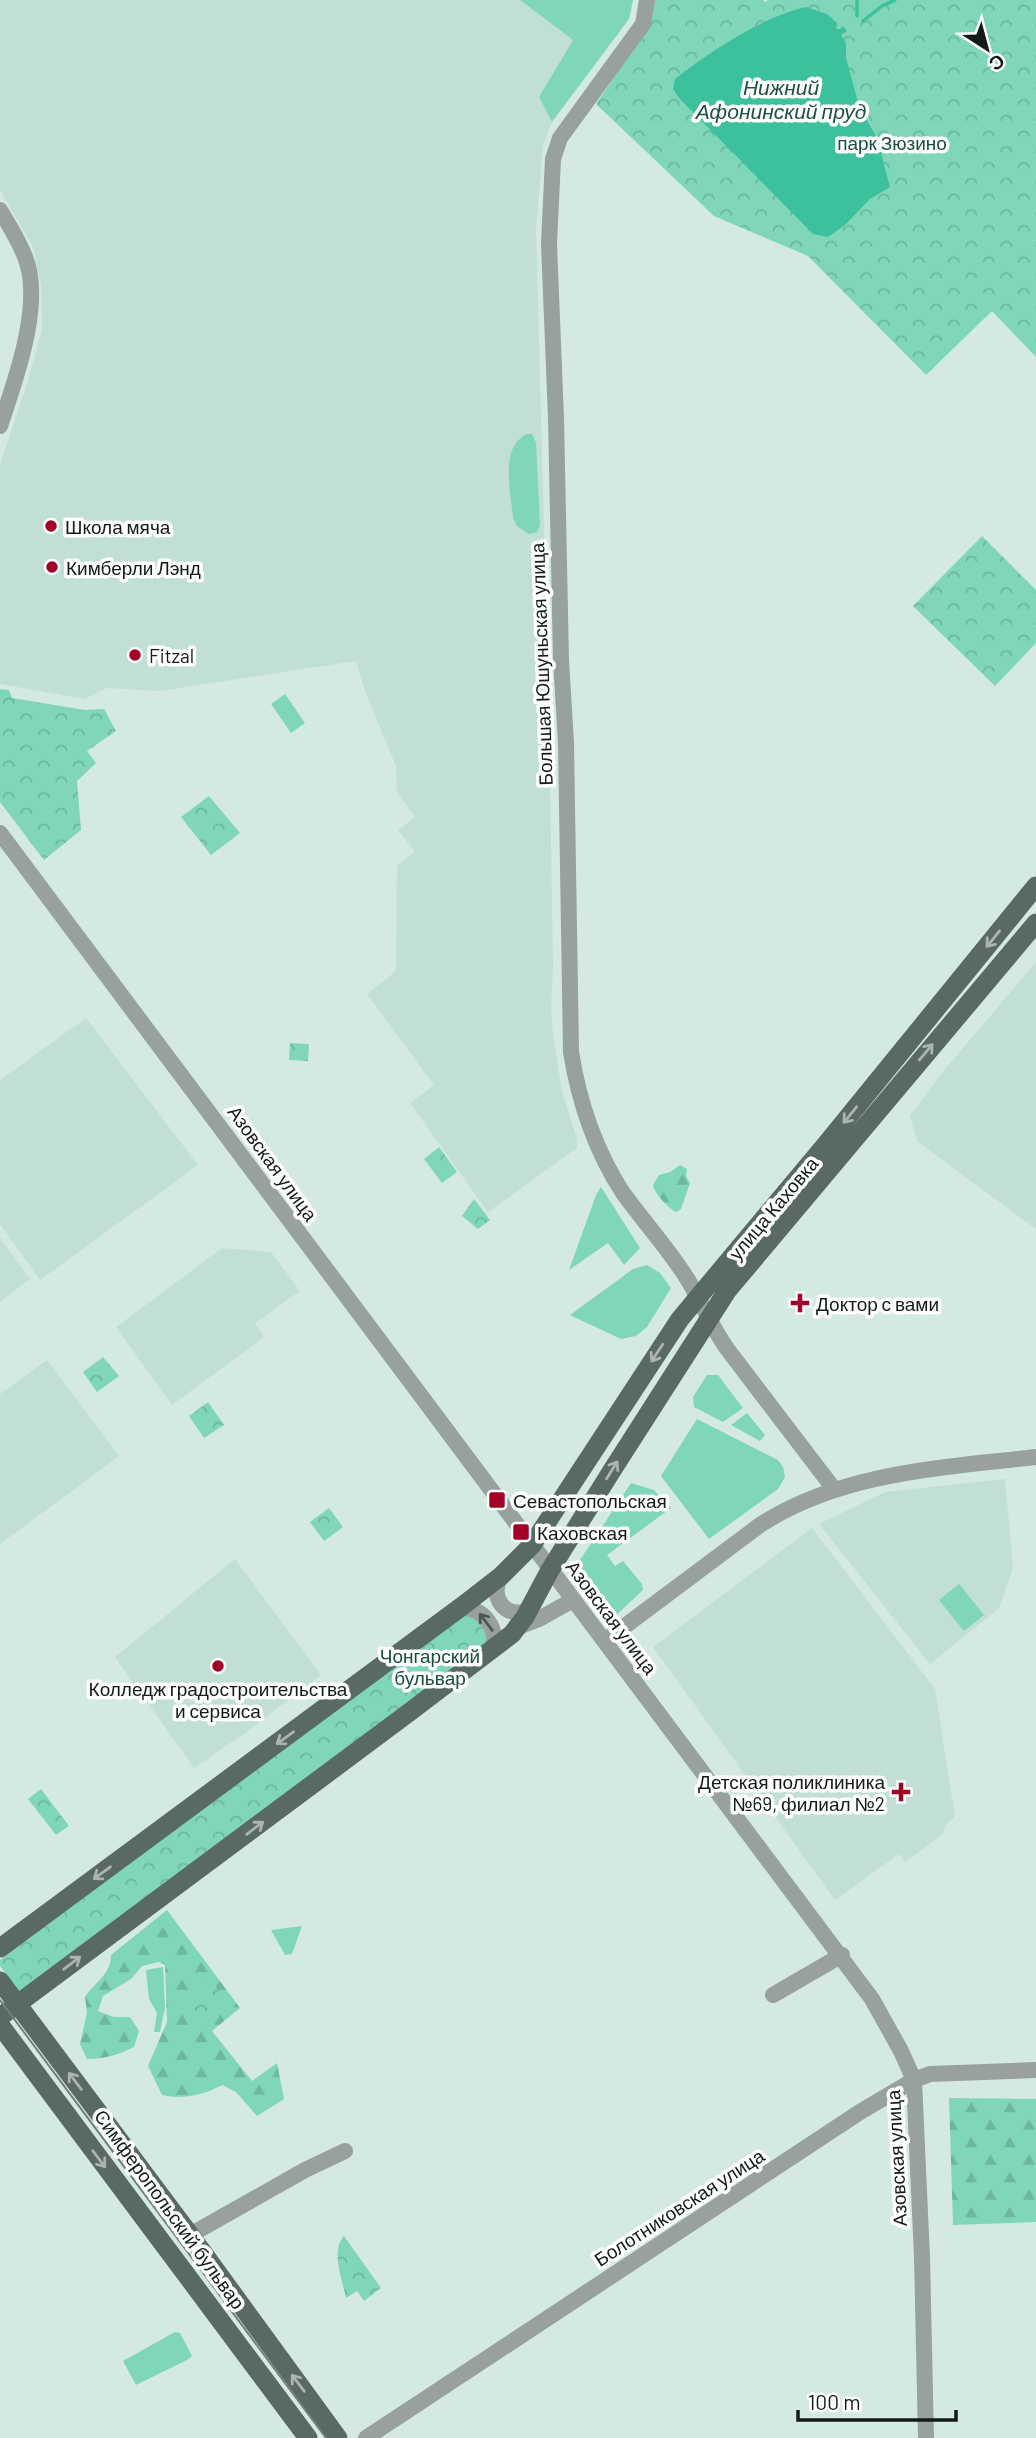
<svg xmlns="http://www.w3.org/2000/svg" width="1036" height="2438" font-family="Barlow,sans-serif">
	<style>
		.built { fill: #c1dfd4 }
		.green { fill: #7fd6b9 }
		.forest { fill: url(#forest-firs) }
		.park { fill: url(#park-crowns) }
		.water { fill: #3dc19c }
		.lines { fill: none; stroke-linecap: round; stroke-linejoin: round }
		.stream { stroke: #3dc19c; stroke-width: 3.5 }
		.minor { stroke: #98a19d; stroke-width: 16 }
		.major { stroke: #596963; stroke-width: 19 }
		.tram { stroke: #71807a; stroke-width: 2 }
		.oneway { stroke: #acb4b1 }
		.oneway2 { stroke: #4f5754 }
		.poi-dot { fill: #a20228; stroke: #fff; stroke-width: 2.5 }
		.labels { text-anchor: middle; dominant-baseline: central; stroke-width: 7; stroke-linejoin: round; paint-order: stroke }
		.park-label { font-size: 19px; fill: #184e3e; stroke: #fff }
		.poi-label { font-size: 19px; fill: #131b18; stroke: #fff; text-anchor: start }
		.street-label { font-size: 19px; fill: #131b18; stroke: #fff }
		.water-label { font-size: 21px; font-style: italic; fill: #1c5141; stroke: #fff }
	</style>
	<defs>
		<pattern id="forest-firs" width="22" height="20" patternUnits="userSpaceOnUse" patternTransform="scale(1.75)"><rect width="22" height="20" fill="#7fd6b9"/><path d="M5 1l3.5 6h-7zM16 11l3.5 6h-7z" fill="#6db79e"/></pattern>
		<pattern id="park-crowns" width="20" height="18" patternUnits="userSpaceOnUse" patternTransform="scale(1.75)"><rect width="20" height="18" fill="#7fd6b9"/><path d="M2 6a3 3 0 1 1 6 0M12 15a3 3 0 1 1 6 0" fill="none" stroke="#6db79e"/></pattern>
	</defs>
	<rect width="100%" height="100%" fill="#d4eae1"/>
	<path class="built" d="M0,0H520L573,40L539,97L552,122L543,146L536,228L549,717L553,965L551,1009L553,1035L562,1091L577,1139V1148L488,1212L410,1103L434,1085L367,994L396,971L397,866L415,852L398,830L415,817L397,792L396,766L365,691L356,661L160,691L107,688L84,699L0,684V465L28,381L42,329L41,286L33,247L0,190Z
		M1036,962V1229L917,1141L910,1116L941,1074Z
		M86,1018L198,1165L40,1280L0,1224V1080Z
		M0,1238L30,1279L0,1302Z
		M222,1248L271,1252L300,1291L255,1323L264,1337L172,1405L116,1327Z
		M47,1360L119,1456L0,1544V1394Z
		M1005,1479L1013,1568L999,1608L930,1664L819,1524L885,1492Z
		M812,1528L935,1689L955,1817L945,1826L942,1835L905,1862L899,1854L835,1900L653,1647Z
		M235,1559L321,1675L245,1733L194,1768L115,1657Z"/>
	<path class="green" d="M520,0H633L629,19L552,122L539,97L573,40Z
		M527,434H532L536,443L540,525L537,532L529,534L517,526L513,518C511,492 499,447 527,434Z
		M285,694L305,723L291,733L271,704Z
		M601,1187L640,1248L624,1265L608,1243L569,1270L596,1195Z
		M647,1265L660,1273L671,1288L647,1327L636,1336L621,1339L570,1315L633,1269Z
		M707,1375H718L743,1408L723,1422L694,1407L693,1397Z
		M747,1413L765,1435L760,1441L731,1425Z
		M697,1419L778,1460L783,1467L785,1477L778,1489L709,1539L661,1476Z
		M631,1483L654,1490L671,1508L607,1555L615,1566L623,1561L642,1584L643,1590L613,1618L607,1614L579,1578L576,1566Z
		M959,1584L984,1615L964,1631L939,1600Z
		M302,1926L292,1954L285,1955L271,1930Z
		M163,1967L165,2008L160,2032H154L157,2013L149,1999L146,1970Z
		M175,2332L180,2333L192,2356L189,2359L136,2385L123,2361Z"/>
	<path class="forest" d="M680,1165L687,1169L686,1176L690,1183L681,1209L676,1212C668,1208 654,1193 653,1185L659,1175L670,1172Z
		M167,1910L240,2008L212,2031L252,2081L277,2063L284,2099L257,2116L236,2092L222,2085C204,2095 182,2100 162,2095L148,2066L167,2022L165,1965L159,1962L142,1966L131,1979L103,1996L98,2011L114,2017H130L139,2031L134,2047C118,2055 105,2059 87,2059L80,2044L87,2013L85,1997C95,1982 111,1974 111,1955Z
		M949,2098L1036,2099V2222L953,2225Z"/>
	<path class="park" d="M655,0H763L765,2L768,0H1036V357L992,311L926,375L808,256L714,216L596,104L649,26Z
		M982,536L1036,590V643L995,686L913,606Z
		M0,689L9,690L12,698L85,710L104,709L116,731L87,751L96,763L77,781L81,830L44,860L0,802Z
		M209,796L240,833L211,855L181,817Z
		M290,1043L309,1044L308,1061L289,1060Z
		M439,1147L457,1172L442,1183L424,1159Z
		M474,1199L490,1220L478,1229L462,1216Z
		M103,1357L119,1376L97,1392L83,1372Z
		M208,1402L224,1425L204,1438L189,1416Z
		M329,1508L343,1527L324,1541L310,1522Z
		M464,1615L480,1618L490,1632L489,1648L22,1995L0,1966V1960Z
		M41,1789L69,1826L56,1835L28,1799Z
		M209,1978L225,1999L218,2011L192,2020L191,1992Z
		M344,2236L381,2288L364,2301L357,2291L346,2298C343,2281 330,2251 344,2236Z"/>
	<path class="water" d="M806,7L827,14L837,23L836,29H840L843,26L847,31L841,35L846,43V58L859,106L877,138L890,187L870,199L845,225L828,237L813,234L679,98L673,89L675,79C710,52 762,17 806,7Z"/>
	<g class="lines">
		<path class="stream" d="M857,0V16
			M863,21L882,6L895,0"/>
		<path class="minor" d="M647,0L643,24L560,138L553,159L549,244L556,418L561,660L566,743L571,1052C579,1102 595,1150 623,1193C644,1222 669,1249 688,1280C702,1303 712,1328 728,1350L834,1489
			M0,210C9,225 19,241 25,257C44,303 15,381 0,426
			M0,833L872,1999L901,2051L914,2080L922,2257L926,2438
			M501,1576C488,1597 506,1620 529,1610
			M461,1607C484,1609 498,1626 493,1649
			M518,1627L539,1619L573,1600
			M605,1641L760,1525C842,1472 942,1468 1036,1457
			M773,1995L842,1955
			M190,2235L305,2170L345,2151
			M366,2438L860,2112L914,2080L930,2074L1036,2070"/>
		<path class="major" d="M0,1948L461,1607L501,1576L532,1545L680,1319L827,1143L1036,886
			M0,1981L190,2235L338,2438
			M0,2017L411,1711L512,1634L525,1617L550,1570L611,1472L727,1291L1036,923
			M0,2025L308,2438"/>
		<path class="tram" d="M0,2000L326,2438"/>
	</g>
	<defs><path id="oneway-shaft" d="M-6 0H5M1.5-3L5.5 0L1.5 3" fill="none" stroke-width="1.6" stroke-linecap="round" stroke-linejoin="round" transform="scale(1.75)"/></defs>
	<g class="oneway">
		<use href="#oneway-shaft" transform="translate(993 939) rotate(129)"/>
		<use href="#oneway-shaft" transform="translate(926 1052) rotate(-50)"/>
		<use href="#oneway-shaft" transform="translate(850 1115) rotate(129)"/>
		<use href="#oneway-shaft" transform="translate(657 1353) rotate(123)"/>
		<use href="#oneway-shaft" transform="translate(612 1470) rotate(-58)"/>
		<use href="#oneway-shaft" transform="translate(285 1738) rotate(144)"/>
		<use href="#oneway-shaft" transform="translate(255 1828) rotate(-37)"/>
		<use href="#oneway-shaft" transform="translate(102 1873) rotate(144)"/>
		<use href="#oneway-shaft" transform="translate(72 1963) rotate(-37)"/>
		<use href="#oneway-shaft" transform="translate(75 2081) rotate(-127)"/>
		<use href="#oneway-shaft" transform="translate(99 2159) rotate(53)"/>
		<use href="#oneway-shaft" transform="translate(298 2383) rotate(-127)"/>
	</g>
	<use class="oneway2" href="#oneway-shaft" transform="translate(486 1622) rotate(-127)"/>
	<g class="poi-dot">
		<circle cx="51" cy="526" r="7"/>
		<circle cx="52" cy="567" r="7"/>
		<circle cx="135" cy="655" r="7"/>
		<path d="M796.5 1292.5h7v7h7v7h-7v7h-7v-7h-7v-7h7z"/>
		<rect x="488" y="1491" width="18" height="18" rx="3.5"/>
		<rect x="512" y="1523" width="18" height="18" rx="3.5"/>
		<circle cx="218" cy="1666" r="7"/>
		<path d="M897.5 1781.5h7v7h7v7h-7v7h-7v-7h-7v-7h7z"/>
	</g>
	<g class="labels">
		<g class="park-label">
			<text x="892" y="142">парк Зюзино</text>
			<text x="430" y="1655">Чонгарский<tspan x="430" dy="22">бульвар</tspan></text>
		</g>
		<g class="poi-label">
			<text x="65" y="526">Школа мяча</text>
			<text x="66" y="567">Кимберли Лэнд</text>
			<text x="149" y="655">Fitzal</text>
			<text x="816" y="1303">Доктор с вами</text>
			<text x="513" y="1500">Севастопольская</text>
			<text x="537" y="1532">Каховская</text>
			<text x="218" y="1688" text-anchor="middle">Колледж градостроительства<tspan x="218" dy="22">и сервиса</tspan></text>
			<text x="885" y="1781" text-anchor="end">Детская поликлиника<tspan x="885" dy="22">№69, филиал №2</tspan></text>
		</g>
		<g class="street-label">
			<text transform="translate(541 664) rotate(-92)">Большая Юшуньская улица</text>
			<text transform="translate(273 1163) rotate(54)">Азовская улица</text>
			<text transform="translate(773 1208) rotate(-50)">улица Каховка</text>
			<text transform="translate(612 1617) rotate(53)">Азовская улица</text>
			<text transform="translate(896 2158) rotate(-93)">Азовская улица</text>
			<text transform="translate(679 2207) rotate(-33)">Болотниковская улица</text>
			<text transform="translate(170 2209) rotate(54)">Симферопольский бульвар</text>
		</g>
		<g class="water-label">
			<text x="781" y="86">Нижний<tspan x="781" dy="24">Афонинский пруд</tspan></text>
		</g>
	</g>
	<g transform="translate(987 49) rotate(144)" stroke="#ffffff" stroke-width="5" paint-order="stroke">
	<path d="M0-5L12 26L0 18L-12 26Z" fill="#131b18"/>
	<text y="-10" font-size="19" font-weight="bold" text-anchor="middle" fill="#131b18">С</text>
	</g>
	<path d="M798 2410v10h158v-10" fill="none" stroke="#131b18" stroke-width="3.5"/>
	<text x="808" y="2410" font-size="21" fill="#131b18" stroke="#ffffff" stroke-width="5" paint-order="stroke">100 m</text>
</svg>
